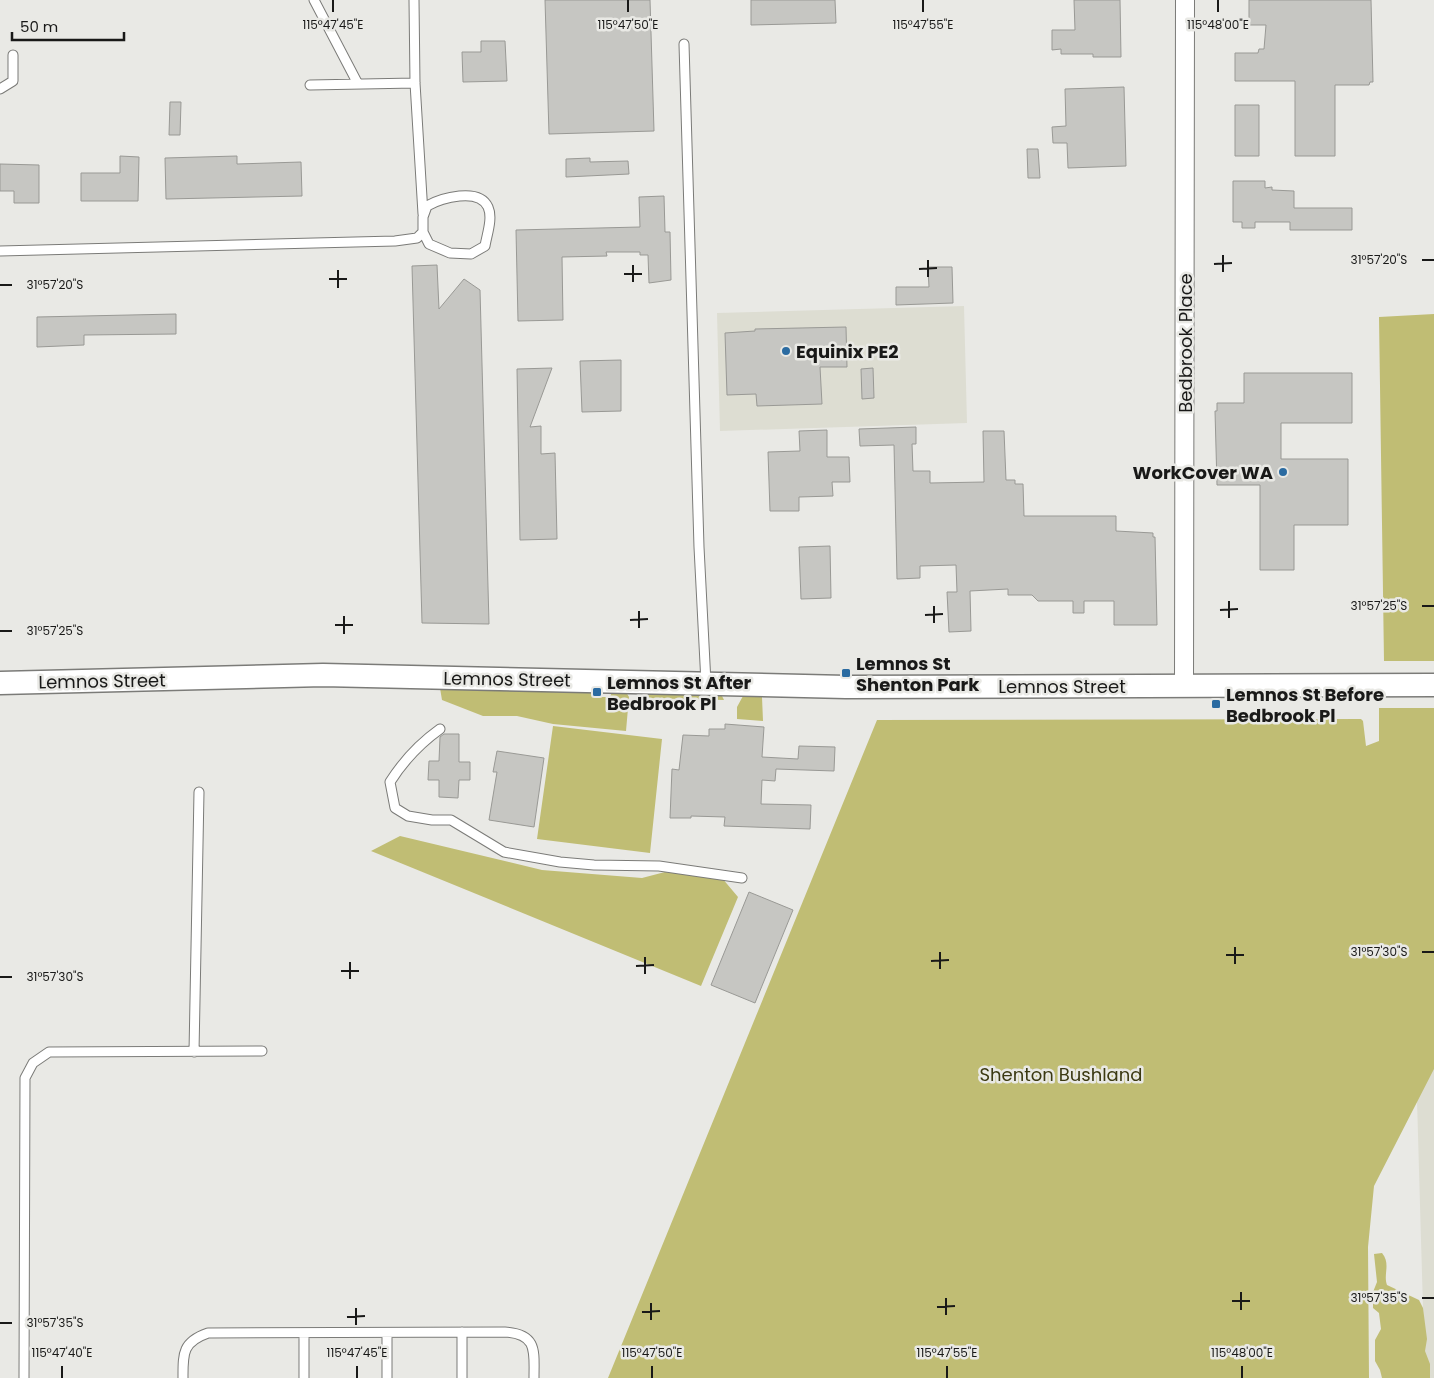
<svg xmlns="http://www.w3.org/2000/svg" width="1434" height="1378" font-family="Poppins,sans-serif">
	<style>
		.built { fill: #ddddd2 }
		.green { fill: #c0bd74 }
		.building { fill: #c6c6c2; stroke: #999995 }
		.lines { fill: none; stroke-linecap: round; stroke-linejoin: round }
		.service-casing { stroke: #7b7b78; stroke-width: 11 }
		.minor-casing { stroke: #7b7b78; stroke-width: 20 }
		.tertiary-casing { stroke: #7b7b78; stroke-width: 25 }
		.service { stroke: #fff; stroke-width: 9 }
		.minor { stroke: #fff; stroke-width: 18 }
		.tertiary { stroke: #fff; stroke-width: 22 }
		.ticks { fill: none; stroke: #191918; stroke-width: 2 }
		.poi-dot { fill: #2b6ba1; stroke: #e9e9e5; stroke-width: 2 }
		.labels { text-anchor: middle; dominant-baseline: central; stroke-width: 5; stroke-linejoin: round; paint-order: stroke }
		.street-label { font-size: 18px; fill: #191918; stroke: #e9e9e5 }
		.poi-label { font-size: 18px; font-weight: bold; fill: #191918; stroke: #e9e9e5; text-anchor: start }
		.park-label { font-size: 18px; fill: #3b3912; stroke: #e9e9e5 }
		.ticks-label { font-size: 12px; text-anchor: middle; fill: #191918; stroke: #e9e9e5; stroke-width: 5; stroke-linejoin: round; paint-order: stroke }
	</style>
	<rect width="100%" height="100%" fill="#e9e9e5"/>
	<path class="built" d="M964,306L967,423L720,431L717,313Z
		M1415,1031H1434V1378H1425Z"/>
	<path class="green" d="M1434,314V661H1384L1379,317Z
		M440,688L596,691V697H610L612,692H626L629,697L626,731L553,724L517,716H483L442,700Z
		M646,693L722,696L724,700L642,698Z
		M743,696L762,697L763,721L737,719V707Z
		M1379,708H1434V1069L1374,1186L1368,1247L1369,1378H608L877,720L1361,719L1363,721L1366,746L1379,741Z
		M553,726L662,739L650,853L537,839Z
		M400,836L542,870L642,878L665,872L722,878L738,897L701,986L371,851Z
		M1382,1253C1391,1264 1383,1274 1387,1285L1419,1300L1423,1308L1427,1339L1425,1351L1430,1364V1378H1382L1380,1370L1375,1361V1340L1381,1329L1379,1313L1373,1308V1292L1377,1282L1374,1254Z"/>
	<path class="building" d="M545,0H650L654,131L549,134Z
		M751,0H835L836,23L751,25Z
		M1074,0H1120L1121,57H1093V54H1061V49L1052,50V30H1075Z
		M1249,0H1371L1373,82H1370L1369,85H1335V156H1295V81H1235V53H1258L1259,49H1264L1266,25H1249Z
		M481,41H505L507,81L463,82L462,52H481Z
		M1124,87L1126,166L1068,168L1067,143H1053L1052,127L1066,126L1065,89Z
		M170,102H181L180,135H169Z
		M1235,105H1259V156H1235Z
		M1027,149H1038L1040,178H1028Z
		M120,156L139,157L138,201H81V173H120Z
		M237,156V164L301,162L302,196L166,199L165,158Z
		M590,158V162L628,161L629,174L566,177V159Z
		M0,164L39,165V203H14V191H0Z
		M1233,181H1265V188L1272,187V190L1294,191V208H1352V230H1290V222H1255V228H1242V222H1233Z
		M664,196L665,232H670L671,280L649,283L648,255H640V252H606L607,256L562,257L563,320L518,321L516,230L640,227L639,197Z
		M437,265L439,309L464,279L480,290L489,624L422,623L412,266Z
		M928,267H952L953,303L896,305V287H929Z
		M176,314V334L84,335V345L37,347V317Z
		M846,327L847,367H820L822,404L757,406L756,394L727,395L725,333L755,331V329Z
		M621,360V411L582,412L580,361Z
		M552,368L530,427L541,426V454L555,453L557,539L520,540L517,369Z
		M873,368L874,398L862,399L861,369Z
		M1244,373H1352V423H1281V459H1348V525H1294V570H1260V485H1217L1215,411H1217V403H1244Z
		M916,427V444H912L913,471H930V483L984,482L983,431H1004L1006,480H1015V484H1023L1024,516H1116V531L1153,533V537H1155L1157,625H1114V601H1084V613H1073V601H1038L1032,595H1008V589L970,591L971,631L949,632L947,592H957L956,565L920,566V578L897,579L894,445L860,446L859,429Z
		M827,430V457H849L850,482H832L833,496L799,497V511H770L768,452L800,451L799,431Z
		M830,546L831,598L801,599L799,547Z
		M725,724L764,727L762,757L798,759L799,746L835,747L834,771L776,769L775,781L762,780L761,804L811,805L810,829L724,826L725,817L691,816V818H670L672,769L679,770L683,735L709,736V729H725Z
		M444,734H459V762H470V780H459L458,798L439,797V780H428L429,761H439L440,737Z
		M497,751L544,758L534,827L489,820L497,772H493Z
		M749,892L793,910L755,1003L711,985Z"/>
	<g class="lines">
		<g class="service-casing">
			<path id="service" d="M314,0L358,84
				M414,0L415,83L423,214
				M684,44L699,547L706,683
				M310,85L415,83
				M0,89L13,81V55
				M0,251L395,241L417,238L423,232V217L427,206C441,198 479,187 488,207C493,218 487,234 485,246L471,254L450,253L429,244L423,232
				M440,729C419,744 404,760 390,782L395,808L408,816L432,820H451L504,852L560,862L594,865L659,866L742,878
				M194,1052L199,792
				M387,1333V1378
				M24,1378L25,1078L33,1063L49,1052L262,1051
				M183,1378C183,1354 182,1342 208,1333L505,1332C538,1334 534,1352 534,1378
				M304,1378V1333
				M462,1378V1332"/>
		</g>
		<g class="minor-casing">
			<path id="minor" d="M1184,686L1185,0"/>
		</g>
		<g class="tertiary-casing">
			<path id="tertiary" d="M0,683L323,675L846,687L1434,685"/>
		</g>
		<use href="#service" class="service"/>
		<use href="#minor" class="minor"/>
		<use href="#tertiary" class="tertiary"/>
	</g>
	<path class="ticks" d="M333,0V12M628,0V12M923,0V12M1218,0V12M1223,255V272M928,260V277M1422,260H1434M1214,264L1232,263M633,265V282M919,269L937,268M338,270V288M624,274H642M329,279H347M0,285H12M1229,601V618M934,606V623M1422,606H1434M1220,610L1238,609M639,611V628M925,615L943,614M344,616V634M630,620L648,619M335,625H353M0,631H12M1235,947V964M940,952V969M1422,952H1434M1226,955H1244M645,957V974M931,961L949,960M350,962V979M636,966L654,965M341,971H359M0,977H12M1241,1292V1310M946,1298V1315M1422,1298H1434M1232,1301H1250M651,1303V1320M937,1307L955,1306M356,1308V1325M642,1312L660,1311M347,1317L365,1316M0,1323H12M62,1366V1378M357,1366V1378M652,1366V1378M947,1366V1378M1242,1366V1378"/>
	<g class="poi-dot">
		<circle cx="786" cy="351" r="5"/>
		<circle cx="1283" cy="472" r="5"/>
		<rect x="841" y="668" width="10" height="10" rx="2.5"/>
		<rect x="592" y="687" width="10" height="10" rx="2.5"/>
		<rect x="1211" y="699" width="10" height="10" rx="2.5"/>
	</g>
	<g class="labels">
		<g class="street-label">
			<text transform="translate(1185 343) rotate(-90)">Bedbrook Place</text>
			<text transform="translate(507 679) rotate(1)">Lemnos Street</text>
			<text transform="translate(102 681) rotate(-1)">Lemnos Street</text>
			<text x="1062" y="686">Lemnos Street</text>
		</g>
		<g class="poi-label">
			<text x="796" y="351">Equinix PE2</text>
			<text x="1273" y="472" text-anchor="end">WorkCover WA</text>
			<text x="856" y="663">Lemnos St<tspan x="856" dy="21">Shenton Park</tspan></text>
			<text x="607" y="682">Lemnos St After<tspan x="607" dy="21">Bedbrook Pl</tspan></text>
			<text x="1226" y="694">Lemnos St Before<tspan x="1226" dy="21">Bedbrook Pl</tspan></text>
		</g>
		<g class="park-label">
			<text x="1061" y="1074">Shenton Bushland</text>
		</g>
	</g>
	<g class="ticks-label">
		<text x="333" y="29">115°47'45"E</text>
		<text x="628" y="29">115°47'50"E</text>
		<text x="923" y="29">115°47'55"E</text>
		<text x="1218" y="29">115°48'00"E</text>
		<text x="1379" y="264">31°57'20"S</text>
		<text x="55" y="289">31°57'20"S</text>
		<text x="1379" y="610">31°57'25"S</text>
		<text x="55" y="635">31°57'25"S</text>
		<text x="1379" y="956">31°57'30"S</text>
		<text x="55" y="981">31°57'30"S</text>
		<text x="1379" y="1302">31°57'35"S</text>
		<text x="55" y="1327">31°57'35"S</text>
		<text x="62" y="1357">115°47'40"E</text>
		<text x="357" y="1357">115°47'45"E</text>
		<text x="652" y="1357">115°47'50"E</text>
		<text x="947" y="1357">115°47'55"E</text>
		<text x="1242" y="1357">115°48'00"E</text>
	</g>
	<path d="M12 32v8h112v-8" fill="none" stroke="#191918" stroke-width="2.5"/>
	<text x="20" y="32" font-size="15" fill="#191918" stroke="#e9e9e5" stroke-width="4" paint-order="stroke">50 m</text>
</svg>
